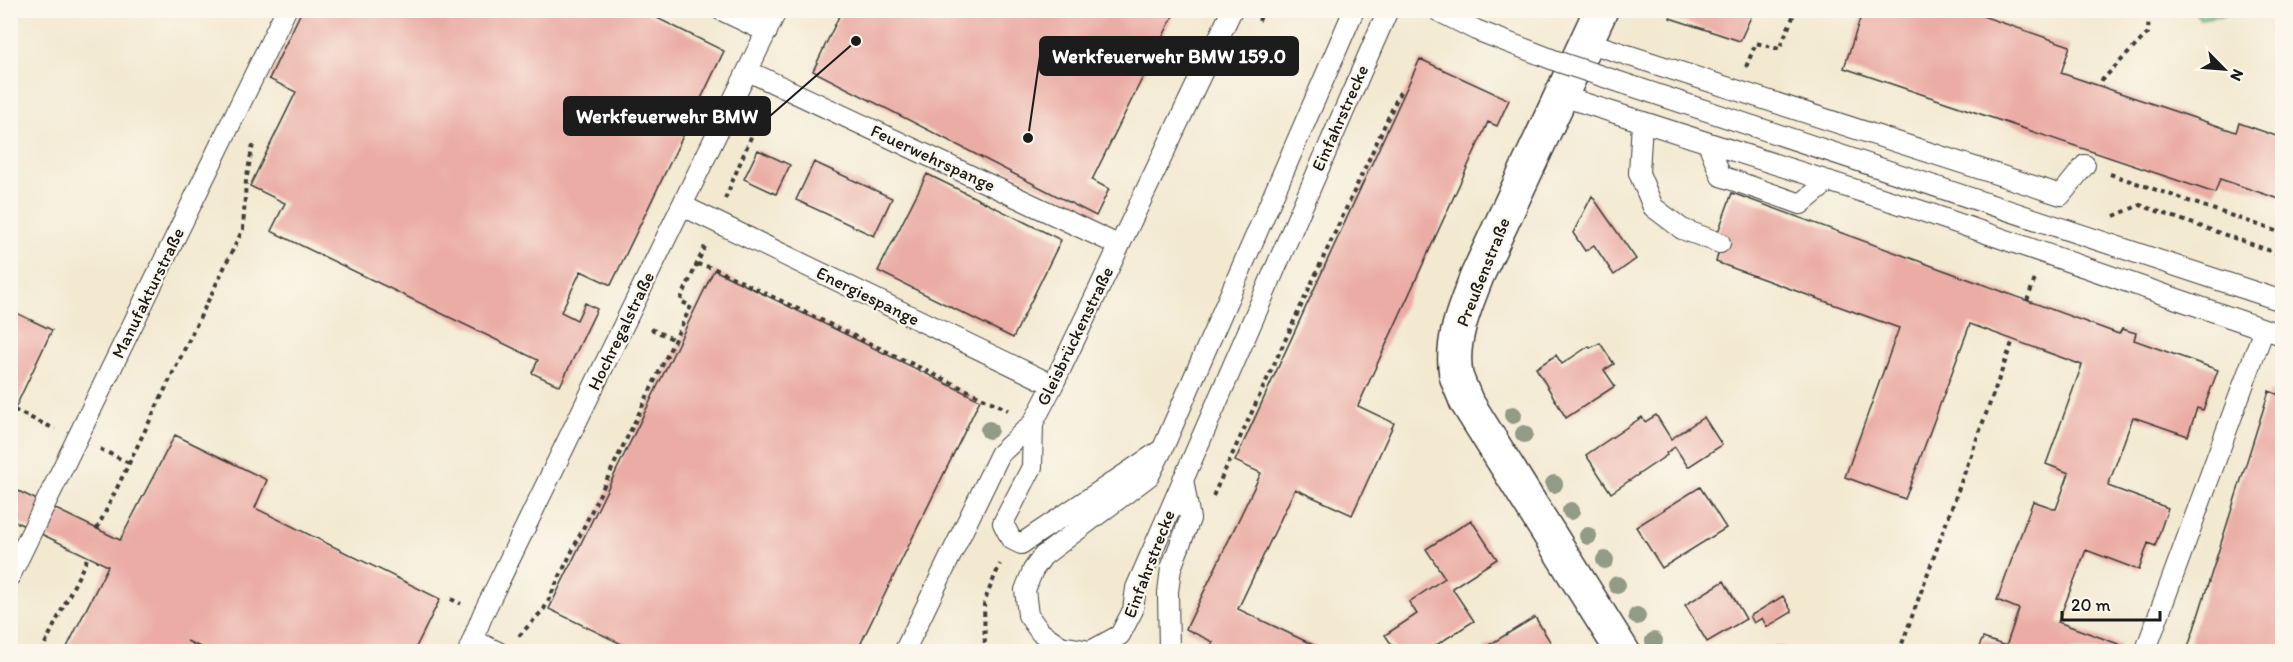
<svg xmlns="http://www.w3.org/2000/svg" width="2293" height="662" font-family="Itim,sans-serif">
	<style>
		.green { fill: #83d495; stroke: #507858; stroke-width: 1.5 }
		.building { fill: #eaaca4 }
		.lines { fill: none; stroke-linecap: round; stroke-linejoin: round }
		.lane-casing { stroke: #3c3b37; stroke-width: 22 }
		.street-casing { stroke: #3c3b37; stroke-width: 36 }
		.path { stroke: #3c3b37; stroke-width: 4; stroke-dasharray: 4.5 4.5; stroke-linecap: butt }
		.lane { stroke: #fff; stroke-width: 20 }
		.street { stroke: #fff; stroke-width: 33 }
		.lane-bridge-casing { stroke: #3c3b37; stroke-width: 22; stroke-linecap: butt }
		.lane-bridge { stroke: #fff; stroke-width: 20 }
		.tree { fill: #919b85 }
		.labels { text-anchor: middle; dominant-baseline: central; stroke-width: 4.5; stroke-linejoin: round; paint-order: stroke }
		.street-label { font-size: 18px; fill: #1c1c1c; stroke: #fbf7ec }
		.leader { fill: none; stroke: #1c1c1c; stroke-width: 2 }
		.callout-dot { fill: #1c1c1c; stroke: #fbf7ec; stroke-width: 2 }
		.callout { fill: #1c1c1c; stroke: #1c1c1c; stroke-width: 2 }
		.callout-label { font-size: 20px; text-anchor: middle; font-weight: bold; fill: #fff }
	</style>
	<rect width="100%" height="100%" fill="#fbf7ec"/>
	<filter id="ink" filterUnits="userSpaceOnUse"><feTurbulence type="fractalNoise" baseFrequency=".0167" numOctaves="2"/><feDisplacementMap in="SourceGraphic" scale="12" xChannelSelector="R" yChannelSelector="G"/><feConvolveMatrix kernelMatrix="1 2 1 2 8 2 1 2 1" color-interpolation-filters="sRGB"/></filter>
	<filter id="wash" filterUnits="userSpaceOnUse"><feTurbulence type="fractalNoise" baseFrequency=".008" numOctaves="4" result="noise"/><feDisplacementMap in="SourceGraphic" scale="24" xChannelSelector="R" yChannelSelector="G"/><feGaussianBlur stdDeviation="1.35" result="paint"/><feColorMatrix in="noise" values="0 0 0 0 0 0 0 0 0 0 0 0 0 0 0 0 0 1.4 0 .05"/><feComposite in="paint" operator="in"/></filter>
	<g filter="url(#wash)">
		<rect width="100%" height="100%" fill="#f3e9d1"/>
		<path class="green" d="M2194,11H2247L2200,19Z"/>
		<g id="blocks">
			<path class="building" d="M302,10H641L724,51L611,285L581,271L561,312L577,320L585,303L597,309L560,386L532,373L538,360L271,231L285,203L250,186L296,92L269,79Z
				M842,10H1176L1092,180L1109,189L1096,216L813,71Z
				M1674,10H1754L1740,41L1670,18Z
				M1863,10H1965L2070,46L2061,73L2236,132L2239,123L2282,138V200L2220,179L2215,193L1844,68Z
				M1420,59L1509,100L1497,126L1488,122L1358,406L1394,423L1352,515L1295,489L1238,609L1326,651H1209L1213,642L1186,629L1261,473L1235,461Z
				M758,150L790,165L776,194L744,179Z
				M814,162L892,198L874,236L796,200Z
				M927,174L1061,240L1013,338L878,271Z
				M1732,193L2119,334L2122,329L2136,333L2134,340L2218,370L2203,410L2197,408L2188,436L2133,417L2108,486L2168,508L2155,546L2148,543L2139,570L2086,550L2058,622L2121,645L2119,651H1977L1983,638L2006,646L2019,609L1997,600L2033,501L2056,509L2069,473L2046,464L2082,365L1970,324L1905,499L1845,477L1899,328L1716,262L1723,234L1718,232Z
				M1592,196L1636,259L1614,275L1594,245L1585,251L1573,233Z
				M714,270L980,400L857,651H636L549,609Z
				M10,310L52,330L10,419Z
				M1600,343L1614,364L1604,370L1615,386L1566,418L1536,368L1556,355L1562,364L1589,346L1590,348Z
				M2269,391L2282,396V651H2187Z
				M1656,415L1671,439L1704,417L1722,445L1688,467L1675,447L1666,453L1667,455L1611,493L1586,455L1642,417L1645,422Z
				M175,435L267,480L255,508L440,599L414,651H209L187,641L207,651H65L108,566L10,519V487L120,540Z
				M1700,487L1726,528L1662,568L1636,527Z
				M1471,520L1497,559L1452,588L1474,621L1427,651H1396L1385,635L1417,614L1409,602L1445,578L1426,549Z
				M1724,581L1746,619L1707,642L1685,605Z
				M1783,596L1792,612L1767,627L1762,618L1754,623L1750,616Z
				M1535,617L1556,651H1486L1484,648Z
				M1781,646L1794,651H1779Z"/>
		</g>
	</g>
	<g filter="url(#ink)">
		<use href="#blocks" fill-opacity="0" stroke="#3c3b37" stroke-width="1.5"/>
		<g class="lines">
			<g class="lane-casing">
				<path id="lane" d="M721,10L767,32
					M1354,10L1163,448L1149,476L1043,556L1033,570L1025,590L1028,615L1040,632L1061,646L1091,651L1120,635L1133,610L1136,588L1388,10
					M1587,42L2061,195L2085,165
					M748,71L1118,245
					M1562,96L1925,212L2264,329
					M1642,122L1639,173L1653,207L1682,229L1720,243
					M1708,143L1721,176L1801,204L1829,181
					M683,206L1053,385
					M1033,423L1032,467L1003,523L1011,539L1021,544L1161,450
					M10,576L286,10
					M473,640L498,652
					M468,652L483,614L777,10
					M904,652L1000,454L1033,423L1053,385L1232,10
					M1169,652L1168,592L1171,568L1190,519L1183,479
					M2145,652L2264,329L2282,335"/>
			</g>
			<g class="street-casing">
				<path id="street" d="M1601,10L1477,276C1465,307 1450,340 1456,375C1458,383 1463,392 1466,401L1623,652"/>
			</g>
			<path class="path" d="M1259,21L1263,10
				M1746,67L1756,43L1779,49L1796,10
				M2101,81L2148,33L2149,10
				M2110,174L2282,233
				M725,199L764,106
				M2114,216L2140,205L2282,255
				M697,264L713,268L1008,410
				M2027,301L2036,276
				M651,329L675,340
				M14,410L55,429
				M100,449L129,463
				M1213,496L1400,92
				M97,529L243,229L246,181L253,144
				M451,599L461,604
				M519,636L544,609L691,306L680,301L706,244
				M41,652L88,557
				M985,652L984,602L1000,564
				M1899,652L2013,340"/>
			<use href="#lane" class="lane"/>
			<use href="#street" class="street"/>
			<g class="lane-bridge-casing">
				<path id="lane-bridge" d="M1436,10L1476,30L1559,62L2282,301"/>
			</g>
			<use href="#lane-bridge" class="lane-bridge"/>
		</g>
		<g class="tree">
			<circle cx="1513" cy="415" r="9"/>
			<circle cx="989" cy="430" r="9"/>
			<circle cx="1524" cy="434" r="9"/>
			<circle cx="1554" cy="484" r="9"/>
			<circle cx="1571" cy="511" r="9"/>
			<circle cx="1588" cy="536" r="9"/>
			<circle cx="1605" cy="560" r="9"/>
			<circle cx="1617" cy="585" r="9"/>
			<circle cx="1637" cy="616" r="9"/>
			<circle cx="1654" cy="641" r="9"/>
		</g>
	</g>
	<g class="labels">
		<g class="street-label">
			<text transform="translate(1340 118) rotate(-66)">Einfahrstrecke</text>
			<text transform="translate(933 158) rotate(25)">Feuerwehrspange</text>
			<text transform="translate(1483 272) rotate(-68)">Preußenstraße</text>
			<text transform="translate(148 293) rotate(-64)">Manufakturstraße</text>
			<text transform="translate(868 296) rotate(26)">Energiespange</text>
			<text transform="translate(621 331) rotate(-64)">Hochregalstraße</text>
			<text transform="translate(1075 336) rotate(-64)">Gleisbrückenstraße</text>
			<text transform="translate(1149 564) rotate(-69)">Einfahrstrecke</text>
		</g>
	</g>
	<path class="leader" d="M1028 138L1040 56M856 41L770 116"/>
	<g class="callout-dot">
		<circle cx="1028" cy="138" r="6"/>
		<circle cx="856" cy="41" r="6"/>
	</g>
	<g class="callout">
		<rect x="1040" y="37" width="258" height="38" rx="6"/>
		<rect x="564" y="97" width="206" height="38" rx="6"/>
	</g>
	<g class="callout-label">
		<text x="1169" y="63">Werkfeuerwehr BMW 159.0</text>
		<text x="667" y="123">Werkfeuerwehr BMW</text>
	</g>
	<rect width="2293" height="662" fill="none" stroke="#fbf7ec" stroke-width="36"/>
	<g transform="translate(2224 69) rotate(115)" stroke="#fbf7ec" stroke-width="4.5" paint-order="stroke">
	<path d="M0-4.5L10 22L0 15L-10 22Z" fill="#1c1c1c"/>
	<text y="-9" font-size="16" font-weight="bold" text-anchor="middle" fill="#1c1c1c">N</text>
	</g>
	<path d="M2062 611v9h98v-9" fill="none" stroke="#1c1c1c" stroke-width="3"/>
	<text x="2071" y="611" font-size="18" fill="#1c1c1c" stroke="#fbf7ec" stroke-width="4.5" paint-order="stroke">20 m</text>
</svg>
